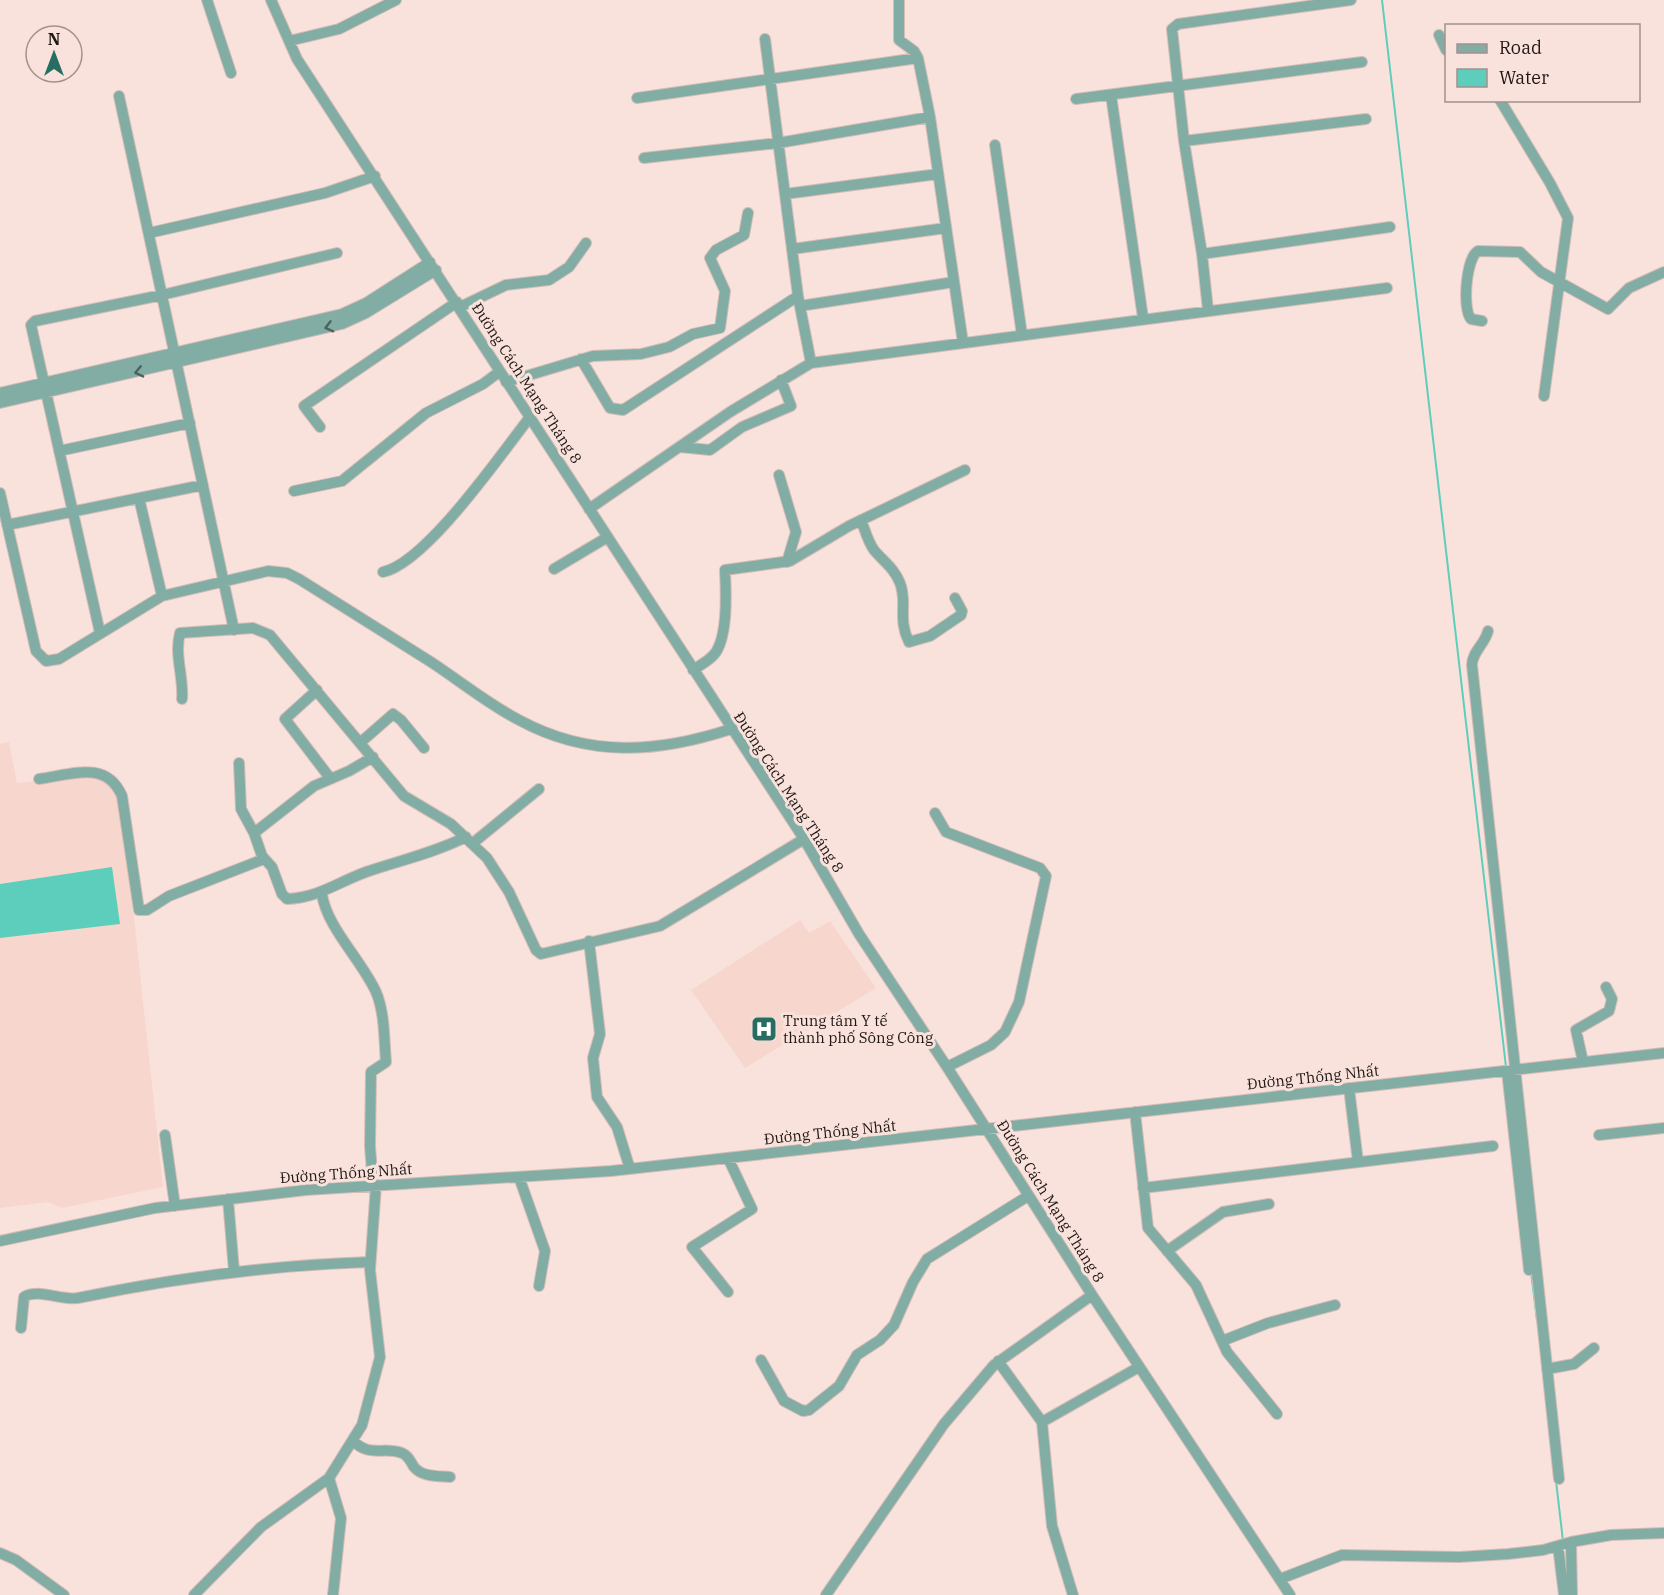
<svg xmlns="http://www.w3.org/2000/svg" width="1664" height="1595" font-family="'IBM Plex Serif',serif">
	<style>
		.built { fill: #f7d7cd }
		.water { fill: #5ecebc }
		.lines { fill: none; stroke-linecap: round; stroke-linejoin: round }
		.stream { stroke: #5ecebc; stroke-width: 2 }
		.minor-casing { stroke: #d3bdb8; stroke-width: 12 }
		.minor { stroke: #82ada4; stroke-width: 10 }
		.oneway { stroke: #50625c }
		.labels { text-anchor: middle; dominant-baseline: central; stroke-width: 6; stroke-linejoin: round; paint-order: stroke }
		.street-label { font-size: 15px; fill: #1f1715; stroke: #fae2dc }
		.poi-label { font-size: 15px; fill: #1f1715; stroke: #fae2dc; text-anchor: start }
	</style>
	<rect width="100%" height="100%" fill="#fae2dc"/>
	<path class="built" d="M9,742L17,783L91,774L104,777L117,793L135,926L163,1187L62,1208L48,1202L0,1208V744Z
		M800,920L809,933L830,921L876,988L745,1068L691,990Z"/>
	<path class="water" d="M112,867L120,924L0,938V884Z"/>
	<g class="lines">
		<path class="stream" d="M1382,0L1506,1067
			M1531,1272L1537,1320
			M1556,1481L1563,1541"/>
		<g class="minor-casing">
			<path id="minor" d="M207,0L231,73
				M271,0L297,59L804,839L859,934L947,1067L1092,1295L1290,1595
				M899,0V40L914,51L918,58L930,117L963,343
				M1439,35L1446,50
				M765,39L798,296L811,363
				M289,41L339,29L396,0
				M1111,95L1143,318
				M119,96L234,630
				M637,98L918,58
				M1076,99L1362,62
				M1500,100L1550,183L1568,218L1544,396
				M1184,141L1366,119
				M995,145L1022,335
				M644,158L778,143L930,117
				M785,194L938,174
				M149,233L325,193L375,176
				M792,249L946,228
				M1202,254L1390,227
				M800,306L954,282
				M460,307L506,285L549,280L569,267L586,243
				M1208,310L1202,254L1184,141L1172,29L1178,24L1351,0
				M1482,321L1471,319C1462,309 1466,258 1478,251L1520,252L1541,272L1608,309L1629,288L1664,272
				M581,359L610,408L623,410L798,296
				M506,382L593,356L641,354L669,347L693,334L720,328L725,291L710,258L716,250L744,235L748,213
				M0,393L342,314L366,303L430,262
				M0,403L342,324L366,313L436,270
				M320,427L304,406L457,302
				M680,447L710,450L742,427L791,406L781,380
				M59,451L190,423
				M779,475L796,532L787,562
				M294,491L342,481L426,413L483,384L499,372
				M0,493L36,651L46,661L59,659L162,596L268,571L287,573L299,579C343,607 387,634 431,662C460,681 488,704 519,720C589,758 658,753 731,729
				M139,498L162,596
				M589,509L730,412L811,363L1387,288
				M861,520C865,530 868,542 874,550C884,562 894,568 900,583C908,604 897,618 909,642L930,636L961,615L962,611L955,598
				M7,525L203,485
				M554,569L606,538
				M383,572C426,563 501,454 530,417
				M1488,631C1485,644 1472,652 1472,665L1559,1479
				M100,633L31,325L35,321L162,295L337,253
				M693,670C700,665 711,660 716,652C728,633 726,592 725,570L790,561L849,526L965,470
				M317,690L285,719L330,778
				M182,699C184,678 174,655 180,633L253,628L270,635L404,796L451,824L487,858L509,892L536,950L541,954L660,926L804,839
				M361,742L393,714L401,720L424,748
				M239,763L241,809L254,833L262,856L272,867L282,894L287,899C320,897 336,883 366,872C401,860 431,854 466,837
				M39,779C71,775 106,759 122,796L139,910H147L169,896L264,859
				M935,813L946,832L1040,868L1046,876L1019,1002L1005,1032L991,1045L947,1067
				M254,833L314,786L349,771L373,757
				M473,843L539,789
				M322,894C326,926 362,961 376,992C385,1013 384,1040 386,1062L371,1072L370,1146L373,1185
				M589,941L600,1034L593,1058L597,1097L617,1127L630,1169
				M1583,1062L1576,1030L1609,1011L1612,999L1606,987
				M1507,1071L1529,1270
				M1349,1088L1358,1162
				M1135,1112L1148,1228L1196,1285L1227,1352L1277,1414
				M165,1135L175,1206
				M1599,1135L1664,1128
				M728,1158L752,1209L692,1247L728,1292
				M519,1177L545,1251L539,1286
				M1143,1188L1493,1146
				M228,1199L234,1271
				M0,1241L155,1208L306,1190L611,1171L1664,1053
				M1167,1251L1223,1212L1269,1204
				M21,1328L24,1297C38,1288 62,1301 78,1298C175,1278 271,1265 370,1262
				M1222,1341L1268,1323L1335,1305
				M761,1360L784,1401L803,1411L809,1410L839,1386L857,1355L880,1340L894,1325L913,1282L927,1259L1028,1196
				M998,1361L1042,1422L1052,1526L1073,1595
				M1547,1369L1574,1364L1594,1348
				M1042,1422L1139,1367
				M353,1441C371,1458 382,1446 402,1453C409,1456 410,1461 414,1467C422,1477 438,1476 450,1477
				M329,1478L341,1518L333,1595
				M1571,1542L1572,1595
				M1558,1546L1564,1595
				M0,1553L16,1560L64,1595
				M1280,1579L1342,1555L1459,1557L1508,1554L1543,1550L1571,1542L1611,1535L1664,1533
				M194,1595L261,1527L329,1478L362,1425L380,1357L370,1270L376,1185
				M826,1595L944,1424L994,1365L1092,1295"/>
		</g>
		<use href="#minor" class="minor"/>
	</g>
	<defs><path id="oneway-chevron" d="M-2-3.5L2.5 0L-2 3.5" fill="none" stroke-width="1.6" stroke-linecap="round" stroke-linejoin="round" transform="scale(1.5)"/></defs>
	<g class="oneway">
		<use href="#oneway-chevron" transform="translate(329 327) rotate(165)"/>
		<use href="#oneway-chevron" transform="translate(139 372) rotate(167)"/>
	</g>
	<defs>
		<g id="hospital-square" transform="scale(1.35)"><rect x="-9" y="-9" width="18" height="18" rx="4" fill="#276d62" stroke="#fae2dc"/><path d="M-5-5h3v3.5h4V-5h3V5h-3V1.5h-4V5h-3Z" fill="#fff"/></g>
	</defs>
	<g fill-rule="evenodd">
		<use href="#hospital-square" x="764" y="1029"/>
	</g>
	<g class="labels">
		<g class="street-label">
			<text transform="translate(527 383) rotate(57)">Đường Cách Mạng Tháng 8</text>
			<text transform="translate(789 792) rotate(57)">Đường Cách Mạng Tháng 8</text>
			<text transform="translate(1313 1077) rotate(-6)">Đường Thống Nhất</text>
			<text transform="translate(830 1132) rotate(-6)">Đường Thống Nhất</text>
			<text transform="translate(346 1173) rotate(-4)">Đường Thống Nhất</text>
			<text transform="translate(1051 1201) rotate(58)">Đường Cách Mạng Tháng 8</text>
		</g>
		<g class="poi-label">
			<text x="783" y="1020">Trung tâm Y tế<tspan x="783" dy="17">thành phố Sông Công</tspan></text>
		</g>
	</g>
	<rect x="1445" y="24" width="195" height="78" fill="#fae2dc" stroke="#a2918c" stroke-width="1.5"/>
	<rect x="1457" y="44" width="30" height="9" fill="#82ada4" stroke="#a2918c" stroke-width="1.5"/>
	<text x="1499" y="54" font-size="18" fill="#1f1715">Road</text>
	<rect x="1457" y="69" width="30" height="18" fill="#5ecebc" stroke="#a2918c" stroke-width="1.5"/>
	<text x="1499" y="84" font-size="18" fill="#1f1715">Water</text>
	<g transform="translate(54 54)"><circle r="28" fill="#fae2dc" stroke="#a2918c" stroke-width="1.5"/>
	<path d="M0-4.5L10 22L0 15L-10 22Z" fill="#276d62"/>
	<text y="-9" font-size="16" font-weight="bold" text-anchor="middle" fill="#1f1715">N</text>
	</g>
</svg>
